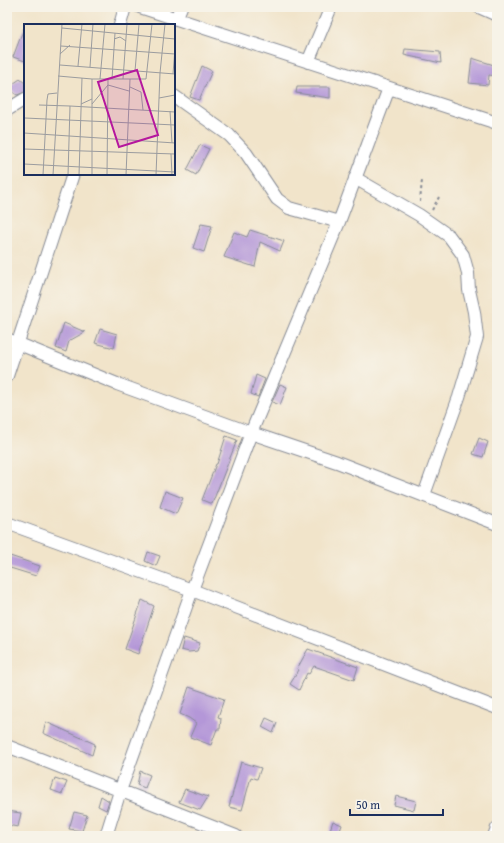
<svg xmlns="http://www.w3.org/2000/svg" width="504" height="843" font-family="'Gentium Book Plus',serif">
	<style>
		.building { fill: #b497d8 }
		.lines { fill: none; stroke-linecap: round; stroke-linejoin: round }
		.minor-casing { stroke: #868a94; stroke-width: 14 }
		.path { stroke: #868a94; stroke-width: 2; stroke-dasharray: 3 3; stroke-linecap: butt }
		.minor { stroke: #fff; stroke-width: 12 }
		.inset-road { fill: none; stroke: #9b9c9f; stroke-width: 1 }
		.view { fill: #b5179e; fill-opacity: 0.15; stroke: #b5179e; stroke-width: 2 }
		.inset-edge { fill: none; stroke: #1b2f5e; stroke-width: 2 }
	</style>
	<rect width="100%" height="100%" fill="#f7f3e8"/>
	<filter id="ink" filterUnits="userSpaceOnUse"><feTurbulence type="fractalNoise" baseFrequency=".025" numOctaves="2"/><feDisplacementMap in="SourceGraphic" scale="8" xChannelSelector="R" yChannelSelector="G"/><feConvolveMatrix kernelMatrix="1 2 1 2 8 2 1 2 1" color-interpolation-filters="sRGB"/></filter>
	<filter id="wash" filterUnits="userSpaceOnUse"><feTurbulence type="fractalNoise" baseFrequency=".012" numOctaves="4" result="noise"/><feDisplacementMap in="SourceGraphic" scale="16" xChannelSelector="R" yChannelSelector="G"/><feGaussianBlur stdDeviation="0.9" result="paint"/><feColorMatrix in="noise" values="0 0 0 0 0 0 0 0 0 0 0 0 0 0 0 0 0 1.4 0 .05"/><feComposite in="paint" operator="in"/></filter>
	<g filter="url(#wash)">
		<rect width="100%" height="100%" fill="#f1e4ca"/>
		<g id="blocks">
			<path class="building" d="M24,28H25V61L13,57Z
				M405,49L440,52L441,63L404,55Z
				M472,58L497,66V76L489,75L488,85L469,83Z
				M202,66L212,71L199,100L190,97Z
				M20,79L25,83V92L17,95L7,88Z
				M297,87H330V98L296,93Z
				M200,145L209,149L196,175L187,170Z
				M201,224L212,226L204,252L193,248Z
				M250,230L284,241L280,251L260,242L255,267L224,257L234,232L247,237Z
				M64,323L85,332L69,341L66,352L56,348Z
				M100,329L117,334L114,348L95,343Z
				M256,375L265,379L258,397L251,394Z
				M280,384L287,387L280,405L272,402Z
				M226,436L237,440L212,504L202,500L216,464H217Z
				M479,438L488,442L483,457L473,454Z
				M165,491L183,498L176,514L160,507Z
				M148,552L160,556L156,566L145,561Z
				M7,555L40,566L36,576L7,567Z
				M142,600L154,606L138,654L125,649Z
				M184,638L200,643L197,651L189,652L181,650Z
				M308,649L358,667L354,680L314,666L309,674L307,673L299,690L290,684L299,670L297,669Z
				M189,687L224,699L218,717L221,718L220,729H217L211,745L190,737L196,723L189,718L180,714Z
				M266,718L277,723L273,733L262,727Z
				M46,722L95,744L92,755L43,733Z
				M241,762L261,768L257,779L251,777L242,810L229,807Z
				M140,771L150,775L145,788L137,785Z
				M55,778L67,782L62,794L51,790Z
				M185,789L208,797L200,810L179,802Z
				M101,796L109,801L106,810L98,806Z
				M396,796L416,801L414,810L394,805Z
				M7,811L21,813L18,827L7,825Z
				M74,812L87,815L82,831L69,829Z
				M333,821L342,825L338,836H328Z"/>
		</g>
	</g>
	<g filter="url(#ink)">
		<use href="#blocks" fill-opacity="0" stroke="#868a94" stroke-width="1"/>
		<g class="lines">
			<g class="minor-casing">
				<path id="minor" d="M140,7L497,123
					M479,7L497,15
					M176,19L181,7
					M120,25L125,7
					M308,62L331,7
					M174,96L229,135L246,153L277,199L289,208L339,222
					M7,110L25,99
					M355,178L419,215L449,236L463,255L468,273L469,290L474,312L477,337L459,397L424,495
					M7,339L117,384L251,433L337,462L497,524
					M7,376L73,174
					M7,523L192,590L497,708
					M7,746L236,836
					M106,836L120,791L192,590L251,433L339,222L389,88
					M494,836L497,828"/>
			</g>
			<path class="path" d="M420,202L422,180
				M432,210L439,197"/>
			<use href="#minor" class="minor"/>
		</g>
	</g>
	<g transform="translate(24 24)">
		<rect width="151" height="151" fill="#f1e4ca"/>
		<path class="inset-road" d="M38,4L151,15M90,15L96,13L102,17M37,22L151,30M36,30L46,21M36,41L151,50M54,42L58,0M66,43L69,0M111,47L115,0M149,50L151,24M34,52L68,55H122L128,0M76,55L81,0M88,55L91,9M99,55L103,0M106,63L117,68L119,86M135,74L151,71M57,80L68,75M68,80L84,61L105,67M15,81L46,82M146,87L148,119M1,94L151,101M0,109L151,119M0,125L151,130M147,130L148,151M0,140L151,148M19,151L23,76L24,70L33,69M29,151L38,0M44,151L46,82L151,88M55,151L58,54M68,151V55M83,151L84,56M102,151L106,55M132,151L136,49L141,0"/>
		<path class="view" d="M113,46L134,111L95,123L74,58Z"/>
		<rect width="151" height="151" class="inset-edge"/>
	</g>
	<rect width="504" height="843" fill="none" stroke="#f7f3e8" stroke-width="24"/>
	<path d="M350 809v6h93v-6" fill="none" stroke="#1b2f5e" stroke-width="2"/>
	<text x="356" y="809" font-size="12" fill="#1b2f5e" stroke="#f7f3e8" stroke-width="3" paint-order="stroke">50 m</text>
</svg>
